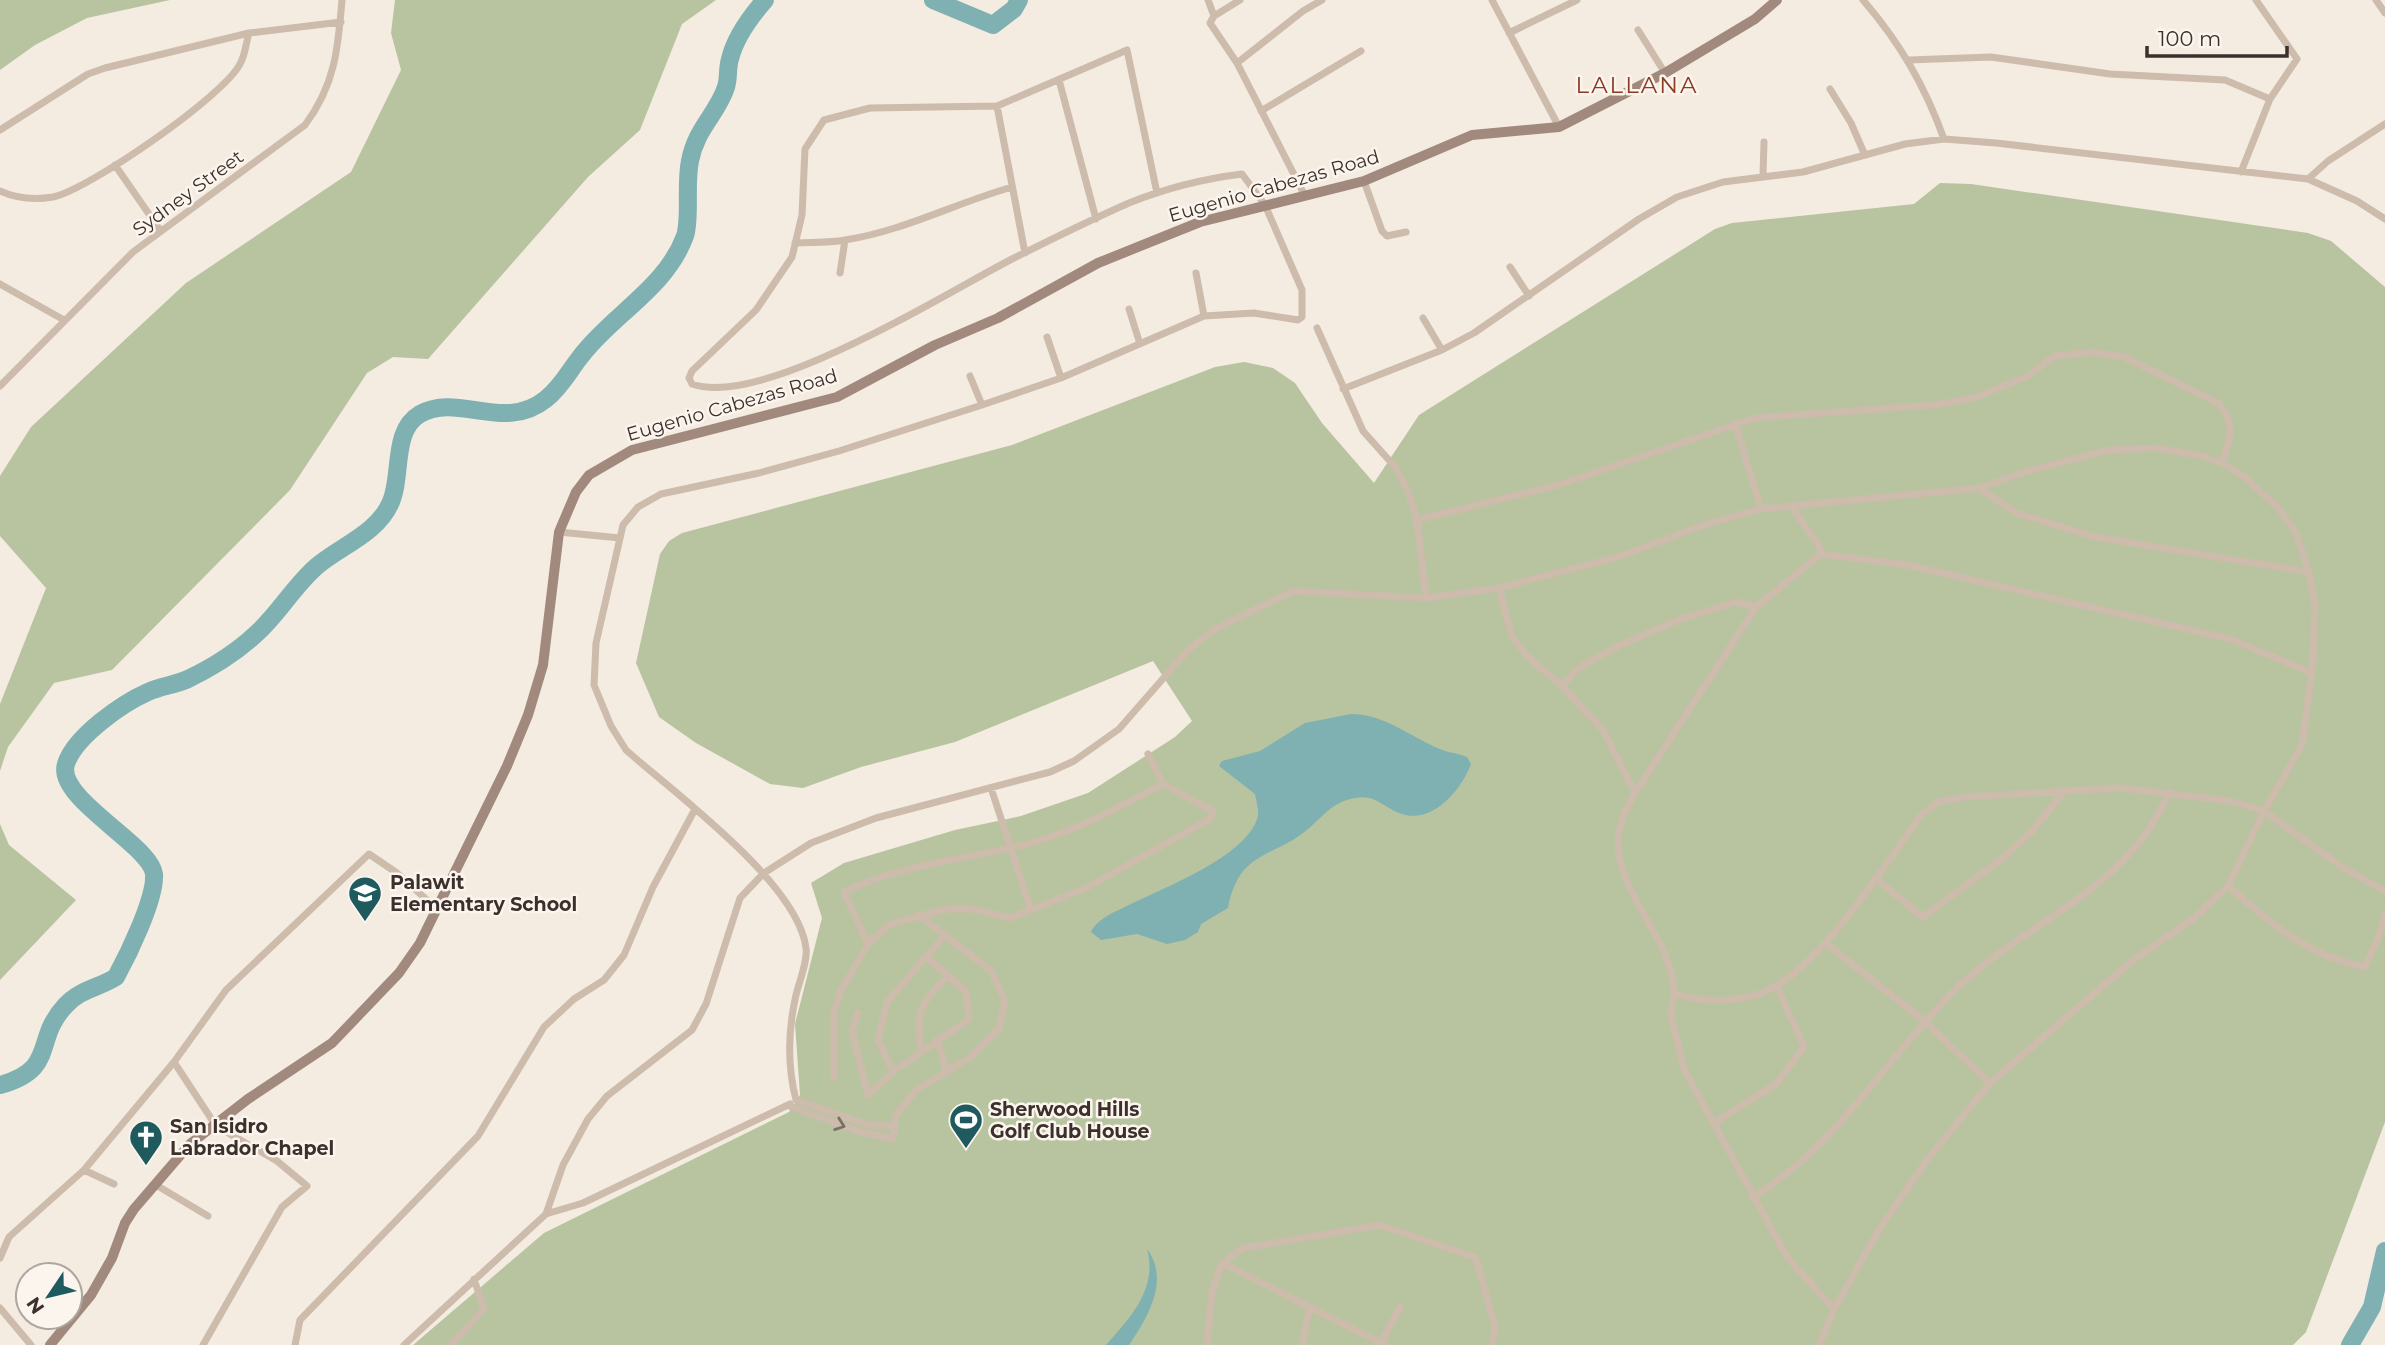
<svg xmlns="http://www.w3.org/2000/svg" width="2385" height="1345" font-family="Montserrat,sans-serif">
	<style>
		.green { fill: #b8c4a0 }
		.water { fill: #7fb0b2 }
		.lines { fill: none; stroke-linecap: round; stroke-linejoin: round }
		.stream { stroke: #7fb0b2; stroke-width: 2.5 }
		.river { stroke: #7fb0b2; stroke-width: 18 }
		.street { stroke: #cdbbac; stroke-width: 7 }
		.secondary { stroke: #a18a7d; stroke-width: 10 }
		.oneway { stroke: #7d6f65 }
		.labels { text-anchor: middle; dominant-baseline: central; stroke-width: 5; stroke-linejoin: round; paint-order: stroke }
		.street-label { font-size: 19px; fill: #3b302b; stroke: #fbf5ee }
		.poi-label { font-size: 19px; font-weight: bold; fill: #3b302b; stroke: #fbf5ee; text-anchor: start }
		.quarter-label { font-size: 23px; letter-spacing: 2px; fill: #8c3b22; stroke: #fbf5ee }
	</style>
	<rect width="100%" height="100%" fill="#f4ebe1"/>
	<path class="green" d="M0,0H170L87,18L35,45L0,70Z
		M395,0H716L682,24L640,130L588,177L428,359L393,357L367,373L290,490L112,670L54,683L8,747L0,771V704L46,588L0,536V476L31,427L186,283L351,172L401,70L391,33Z
		M1940,183L1971,184L2308,233L2331,241L2385,287V1122L2306,1332L2293,1345H413L544,1233L789,1112L800,1095L795,1024L822,918L811,883L844,863L955,830L1021,816L1088,793L1175,737L1192,721L1153,661L955,742L861,767L803,788L770,784L696,743L659,717L636,663L660,554L669,541L682,533L1012,445L1215,367L1244,362L1273,368L1295,383L1322,423L1374,483L1419,415L1715,229L1732,223L1914,204Z
		M0,824L9,845L76,900L0,980Z"/>
	<path class="water" d="M1351,714C1385,714 1410,737 1440,749C1448,753 1459,753 1467,757L1471,764C1461,791 1431,826 1399,813C1382,806 1375,794 1355,798C1329,802 1320,822 1299,836C1284,847 1262,853 1248,866C1237,875 1230,895 1228,908L1201,924L1198,932L1185,940L1167,944L1137,934L1101,940L1091,932C1096,920 1114,912 1125,907C1160,889 1248,857 1258,816C1259,810 1256,800 1255,794L1219,766L1222,761L1260,751L1305,723Z
		M1147,1249C1170,1280 1148,1317 1129,1345H1106C1131,1317 1158,1288 1147,1249Z"/>
	<g class="lines">
		<path class="stream" d="M760,0L762,4"/>
		<path class="river" d="M933,0L993,25L1014,9L1019,0
			M0,1085C58,1069 33,1040 65,1006C80,989 99,988 116,977C128,955 156,898 154,874C151,845 55,798 66,764C75,736 123,703 148,692C161,686 175,685 188,679C213,667 237,652 257,633C279,613 294,586 317,566C341,546 377,533 390,504C403,477 391,431 420,414C458,392 504,433 546,399C562,386 569,371 581,356C613,314 666,288 685,236C691,218 685,184 690,161C696,128 718,113 726,87C729,78 727,68 730,59C735,38 751,16 765,0
			M2350,1345L2372,1307L2385,1251"/>
		<path class="street" d="M1208,0L1214,16
			M1492,0L1559,127
			M1863,0C1900,43 1925,86 1944,139
			M2376,0L2385,13
			M1638,30L1665,73
			M1509,33L1577,0
			M1909,60L1991,57L2110,74L2225,80L2270,99
			M1237,63L1210,23L1214,16L1240,0
			M1059,80L1096,219
			M1830,89L1851,123L1864,153
			M997,106L1025,253
			M1261,111L1361,51
			M0,130L88,74L105,68L249,33L341,22
			M115,165L160,230
			M2241,172L2270,99L2297,59L2256,0
			M1763,176L1764,142
			M2308,179L2328,161L2385,124
			M1364,181L1382,231L1387,236L1406,232
			M0,191C17,199 34,200 53,197C88,190 224,96 240,64C245,56 246,43 249,33
			M1305,196L1237,63L1303,11L1322,0
			M795,243C812,242 829,243 845,240C903,231 956,203 1012,187
			M1510,267L1529,296
			M840,273L845,240
			M1196,273L1204,316
			M0,284L64,320
			M1129,309L1140,344
			M1423,318L1442,350
			M1317,328L1363,431L1396,468L1408,491L1417,520L1426,598
			M1047,337L1061,378
			M970,376L982,405
			M0,386L133,252L305,125C335,85 338,49 342,0
			M1343,389L1442,350L1474,333L1639,219L1677,197L1723,182L1803,172L1905,144L1944,139L1996,143L2308,179L2357,201L2385,219
			M1735,423L1761,509
			M1979,488L2016,513L2095,537L2309,572
			M1791,506L1819,546L1821,554
			M1417,520L1558,485L1755,418L1934,405L1974,398L2028,376L2054,356L2094,352L2124,357L2220,404C2235,424 2230,441 2222,463
			M559,532L620,538
			M1499,588L1512,637L1529,658L1562,686L1603,730L1635,793
			M2312,673L2230,639L1907,565L1821,554L1756,607L1635,793C1630,802 1624,812 1621,822C1603,885 1673,932 1674,993C1704,1004 1750,1003 1778,985C1833,949 1883,867 1922,814L1938,802L1964,797L2120,788L2231,801L2264,811L2342,867L2385,891
			M1562,686L1577,669L1616,647L1681,619L1736,602L1756,607
			M991,788L1031,910
			M1875,878L1923,917L2003,858L2033,830L2064,792
			M2228,886C2275,926 2303,954 2365,967L2380,934L2385,914
			M1826,943L1924,1021L1990,1083
			M868,944L844,892C906,862 976,859 1041,840C1084,827 1123,805 1163,784
			M1674,993L1671,1015L1684,1069L1787,1257L1834,1309
			M858,1013L852,1031L868,1095L893,1072L969,1019L966,991L926,957
			M937,1039L947,1071
			M921,1051C916,1011 919,1005 948,976
			M174,1062L216,1126L277,1161L307,1186L282,1207L203,1345
			M893,1072L878,1040L887,1002L945,935
			M834,1078V1012L841,990L868,944L890,924L946,909H973L1010,918L1086,888L1210,819L1213,811L1163,784L1148,754
			M796,1100C787,1065 788,1030 796,995C799,982 808,961 806,948C798,883 674,793 626,750L611,726L594,685L596,643L623,525L638,507L661,494L759,473L839,451L982,405L1061,378L1204,316L1254,313L1298,320L1302,317V290L1265,205L1242,174C1202,179 1166,188 1129,203C1090,220 1052,239 1014,258C947,292 763,409 692,384L689,378L692,371L756,310L792,257L802,215L805,149L824,120L870,108L997,106L1127,50L1157,193
			M796,1100L868,1125L895,1126
			M789,1106L861,1132L893,1139L896,1115L916,1090L971,1057L999,1029L1005,1001L991,971L919,915
			M1714,1123L1776,1084L1804,1047L1777,986
			M84,1170L114,1184
			M156,1185L208,1216
			M1753,1197C1837,1147 1888,1055 1957,988C2016,931 2102,899 2149,829C2157,818 2163,804 2170,792
			M546,1214L583,1203L790,1104
			M0,1258L9,1237L84,1170L174,1062L226,990L369,854L397,873L437,909
			M1222,1263L1385,1345
			M0,1308L31,1345
			M1381,1343L1400,1307
			M295,1345L300,1320L478,1136L544,1027L574,999L604,980L624,955L653,887L694,811
			M404,1345L546,1214L563,1165L588,1119L607,1096L692,1030L706,1004L740,898L764,873L811,843L876,818L1050,772L1074,761L1119,729L1188,650L1213,630L1293,591L1426,598L1499,588L1618,557L1704,525L1761,509L1979,488L2025,472L2109,450L2158,448L2202,456L2222,463L2246,478L2278,508L2296,533L2309,572L2315,604L2313,663L2302,745L2264,811L2228,886L2193,919L2132,961L1990,1083L1927,1160L1880,1228L1834,1309L1819,1345
			M451,1345L484,1309L474,1279
			M1207,1345L1212,1292L1222,1263L1243,1248L1380,1225L1476,1258L1495,1327L1492,1345
			M1302,1345L1310,1307"/>
		<path class="secondary" d="M50,1345L91,1295L112,1258L125,1223L134,1209L190,1144L248,1099L332,1043L399,973L420,943L507,766L528,715L543,665L559,532L576,492L589,475L632,450L837,397L935,345L998,318L1098,263L1200,222L1364,181L1472,135L1559,127L1665,73L1755,19L1777,0"/>
	</g>
	<defs><path id="oneway-chevron" d="M-2-3.5L2.5 0L-2 3.5" fill="none" stroke-width="1.6" stroke-linecap="round" stroke-linejoin="round" transform="scale(1.75)"/></defs>
	<use class="oneway" href="#oneway-chevron" transform="translate(840 1125) rotate(20)"/>
	<defs>
		<g id="school-pin" transform="scale(1.75)"><path d="M0 17L-7.5 6A9.5 9.5 0 1 1 7.5 6Z" fill="#1f5a5e" stroke="#fbf5ee"/><path d="M0-5L7-2L0 1L-7-2ZM-4 1L0 2.5L4 1V4Q0 6-4 4Z" fill="#fff"/></g>
		<g id="stadium-pin" transform="scale(1.75)"><path d="M0 17L-7.5 6A9.5 9.5 0 1 1 7.5 6Z" fill="#1f5a5e" stroke="#fbf5ee"/><path d="M0-5a6.5 5 0 1 0 0 10a6.5 5 0 1 0 0-10ZM-3.5-1.8h7v3.6h-7Z" fill="#fff"/></g>
		<g id="church-pin" transform="scale(1.75)"><path d="M0 17L-7.5 6A9.5 9.5 0 1 1 7.5 6Z" fill="#1f5a5e" stroke="#fbf5ee"/><path d="M-1.2-6h2.4v3.5h3.3v2.4h-3.3V6h-2.4V-.1h-3.3v-2.4h3.3Z" fill="#fff"/></g>
	</defs>
	<g fill-rule="evenodd">
		<use href="#school-pin" x="365" y="893"/>
		<use href="#stadium-pin" x="966" y="1120"/>
		<use href="#church-pin" x="146" y="1137"/>
	</g>
	<g class="labels">
		<g class="street-label">
			<text transform="translate(1274 186) rotate(-16)">Eugenio Cabezas Road</text>
			<text transform="translate(188 193) rotate(-36)">Sydney Street</text>
			<text transform="translate(732 405) rotate(-16)">Eugenio Cabezas Road</text>
		</g>
		<g class="poi-label">
			<text x="390" y="882">Palawit<tspan x="390" dy="22">Elementary School</tspan></text>
			<text x="990" y="1109">Sherwood Hills<tspan x="990" dy="22">Golf Club House</tspan></text>
			<text x="170" y="1126">San Isidro<tspan x="170" dy="22">Labrador Chapel</tspan></text>
		</g>
		<g class="quarter-label">
			<text x="1637" y="85">LALLANA</text>
		</g>
	</g>
	<g transform="translate(49 1296) rotate(235)"><circle r="33" fill="#fbf5ee" stroke="#aea6a0" stroke-width="2"/>
	<path d="M0-5L12 26L0 18L-12 26Z" fill="#1f5a5e"/>
	<text y="-10" font-size="19" font-weight="bold" text-anchor="middle" fill="#3b302b">N</text>
	</g>
	<path d="M2147 46v10h140v-10" fill="none" stroke="#3b302b" stroke-width="3.5"/>
	<text x="2158" y="46" font-size="21" fill="#3b302b" stroke="#fbf5ee" stroke-width="5" paint-order="stroke">100 m</text>
</svg>
